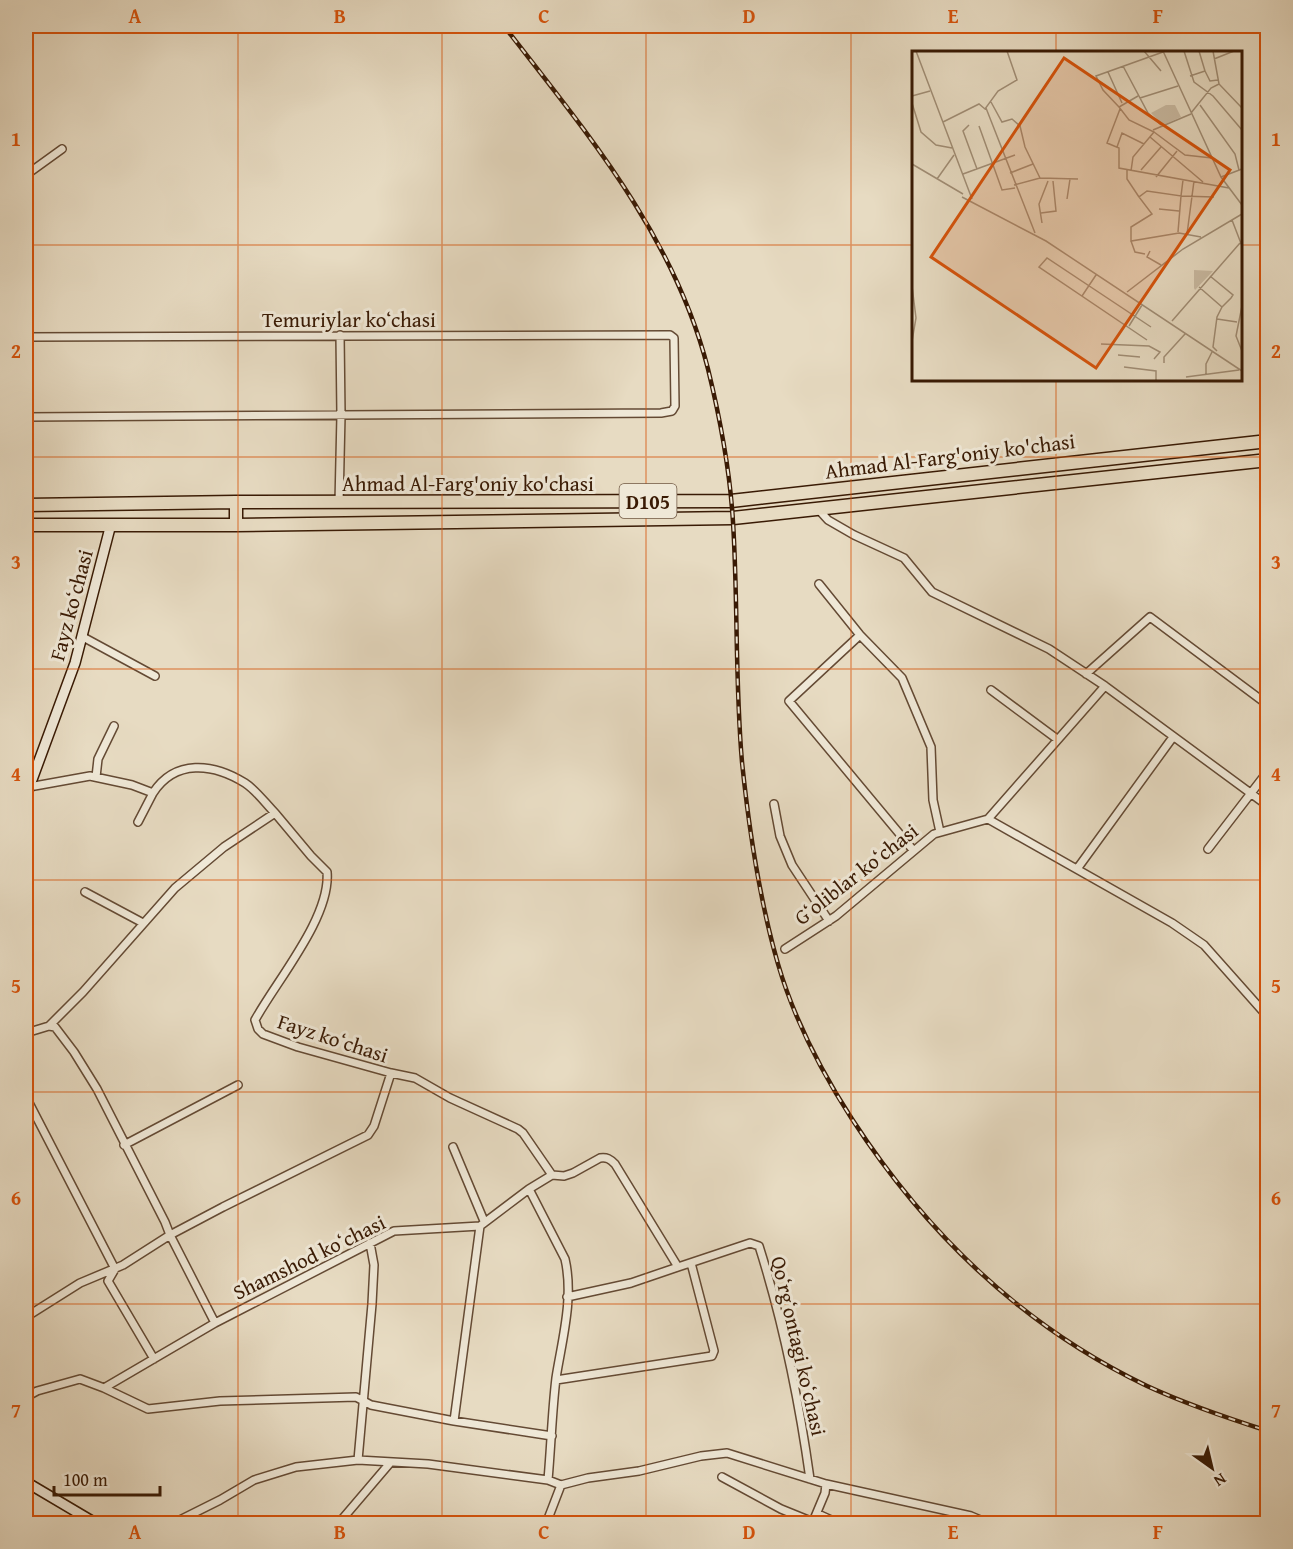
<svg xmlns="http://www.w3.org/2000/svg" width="1293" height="1549" font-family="'Gentium Book Plus',serif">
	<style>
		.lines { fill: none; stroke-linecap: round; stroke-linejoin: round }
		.street-casing { stroke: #644a34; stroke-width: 10 }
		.secondary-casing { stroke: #391a04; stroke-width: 12 }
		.highway-casing { stroke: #391a04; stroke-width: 15 }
		.street { stroke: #efe8d7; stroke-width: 7 }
		.secondary { stroke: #efe8d7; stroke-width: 9 }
		.highway { stroke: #e7dbc2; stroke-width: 12 }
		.rail-casing { stroke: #391a04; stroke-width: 4.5 }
		.rail { stroke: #efe8d7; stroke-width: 2; stroke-dasharray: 7; stroke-linecap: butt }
		.grid { fill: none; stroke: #d6530b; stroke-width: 1.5; stroke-opacity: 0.55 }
		.labels { text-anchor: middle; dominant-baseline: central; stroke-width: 6; stroke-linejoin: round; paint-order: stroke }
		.shield { fill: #efe8d7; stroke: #705843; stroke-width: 1.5 }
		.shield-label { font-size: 20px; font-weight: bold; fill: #391a04 }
		.street-label { font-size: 21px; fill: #391a04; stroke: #efe8d7 }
		.inset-road { fill: none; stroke: #a18e76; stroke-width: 1.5 }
		.view { fill: #d6530b; fill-opacity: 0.15; stroke: #d6530b; stroke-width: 3 }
		.inset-edge { fill: none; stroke: #391a04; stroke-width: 3 }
		.neatline { fill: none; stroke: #d6530b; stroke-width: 2 }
		.grid-label { font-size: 20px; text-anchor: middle; font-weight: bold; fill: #d6530b }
	</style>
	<rect width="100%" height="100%" fill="#e7dbc2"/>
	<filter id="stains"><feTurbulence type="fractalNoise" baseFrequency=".00333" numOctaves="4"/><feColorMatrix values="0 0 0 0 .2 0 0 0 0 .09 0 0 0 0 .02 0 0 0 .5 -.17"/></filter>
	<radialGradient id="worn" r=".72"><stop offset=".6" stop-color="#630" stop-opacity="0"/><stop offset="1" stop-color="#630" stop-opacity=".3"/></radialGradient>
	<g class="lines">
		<g class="street-casing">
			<path id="street" d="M26,175L62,149
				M26,337L670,335L674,338L675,406L672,411L661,413L26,417
				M339,503L341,415L340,335
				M818,509L828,520L854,535L904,558L932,592L1049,649L1105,686L1268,806
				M819,584L860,635L902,678L931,747L933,800L940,832
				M860,635L789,701L913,850
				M83,637L155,676
				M1086,674L1150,617L1268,705
				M991,690L1057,739
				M96,777L98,759L114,726
				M29,787L90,776L132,785L153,793L138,822
				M153,793C175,759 213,763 245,783C256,790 266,804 275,813
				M774,804L780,836L792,865L829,921
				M988,819L1172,923L1204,945L1268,1017
				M1208,849L1268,771
				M1077,869L1173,737
				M85,892L143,923
				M785,949L836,916L934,834L988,819L1105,686
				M26,1033L49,1026L83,992L175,888L224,847L275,813L311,856L327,872C331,917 277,980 255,1020L258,1029L263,1034L298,1047L391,1073L374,1126L368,1135L223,1207L170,1235L215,1323
				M391,1073L415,1078L450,1098L518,1129L523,1133L552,1175
				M26,1097L115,1269L108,1281L154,1359
				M124,1145L238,1085
				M453,1147L484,1221
				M552,1175L564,1176L573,1173L600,1158C607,1157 610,1159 615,1164L678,1267L750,1243L759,1246C783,1322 799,1400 810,1479
				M529,1189L565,1259C574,1298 562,1340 556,1378C552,1412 551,1446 548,1480L561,1485L588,1478L639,1471L701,1456L727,1453L826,1484L825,1493L812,1524
				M567,1297L631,1283L678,1267
				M26,1317L80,1283L123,1265L170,1235L165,1222L97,1089L74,1052L55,1027L49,1026
				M556,1380L712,1356L714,1351L691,1263
				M104,1388L148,1409L220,1401L356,1397L371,1405L454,1421L552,1436
				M26,1397L37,1391L80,1379L104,1388L215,1323L394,1231L480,1226L529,1189L552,1175
				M454,1421L480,1226
				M358,1460L372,1304L374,1265L370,1243
				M722,1477L781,1509L813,1522
				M826,1484L971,1516L990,1524
				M818,1514L840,1524
				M172,1524L220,1500L254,1480L296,1467L358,1460L428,1464L548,1480
				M338,1524L390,1463
				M546,1524L561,1485"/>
		</g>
		<g class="secondary-casing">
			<path id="secondary" d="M26,796L75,663L111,524
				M26,1482L97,1524"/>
		</g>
		<g class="highway-casing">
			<path id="highway" d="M26,505L236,502L731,501L1268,441
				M26,525H236L733,518L1268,460
				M236,525V502"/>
		</g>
		<use href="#street" class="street"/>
		<use href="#secondary" class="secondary"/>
		<use href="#highway" class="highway"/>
		<g class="rail-casing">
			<path id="rail" d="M504,26C586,132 674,235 708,369C720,418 730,471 733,522C738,602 735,682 742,762C749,830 759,898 778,964C794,1019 821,1071 852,1119C926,1233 1024,1327 1147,1386C1186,1404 1227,1418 1268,1431"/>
		</g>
		<use href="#rail" class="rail"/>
	</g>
	<path class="grid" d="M238,26V1524M442,26V1524M646,26V1524M851,26V1524M1056,26V52M26,245H914M1240,245H1268M1056,380V1524M26,457H1268M26,669H1268M26,880H1268M26,1092H1268M26,1304H1268"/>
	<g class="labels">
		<rect class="shield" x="619.5" y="484" width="57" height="34" rx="4.5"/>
		<g class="shield-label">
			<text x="648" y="501">D105</text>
		</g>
		<g class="street-label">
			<text x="349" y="319">Temuriylar koʻchasi</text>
			<text transform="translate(950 456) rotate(-7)">Ahmad Al-Farg'oniy ko'chasi</text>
			<text x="468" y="483">Ahmad Al-Farg'oniy ko'chasi</text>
			<text transform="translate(71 605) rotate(-75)">Fayz koʻchasi</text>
			<text transform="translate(856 874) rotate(-38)">Gʻoliblar koʻchasi</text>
			<text transform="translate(333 1038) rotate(18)">Fayz koʻchasi</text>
			<text transform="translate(309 1257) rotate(-26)">Shamshod koʻchasi</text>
			<text transform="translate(799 1346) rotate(77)">Qoʻrgʻontagi koʻchasi</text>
		</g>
	</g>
	<g transform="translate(912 51)">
		<rect width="330" height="330" fill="#e7dbc2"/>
		<path d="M254,54H263L269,66L251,74L239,62ZM282,219L301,220L283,239L282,237Z" fill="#c9baa2"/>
		<path class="inset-road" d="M4,0L60,148M232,0L249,20M251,0L309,126L330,154M272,0L282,31L301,45L330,79M301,0L307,33L330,57M302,8L322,0M211,15L236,62L249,74M293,20L298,30L306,29M196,21L210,52M278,25L293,20L287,0M0,45L18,40M228,47L266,35M79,51L90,71L100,68L108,75L113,96L128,127M0,52L9,81L24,94L40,97M288,54L323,103L327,119M207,56L191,39L184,25L251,1M74,57L123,182M208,58L195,92L207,97V117L317,137M279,62L299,37L307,33M31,71L67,53L73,58L86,40L105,29L95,0M57,74L51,80L65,118M67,75L90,139L103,137M241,79L279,63M242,81L273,104L300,107M238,86L291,131M205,96L210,82L232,93M0,113L51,143M215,119V128L227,146M229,119L249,96M219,120L221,106L242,81L217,69L207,56L226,45M98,122L121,113M51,123L103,104M244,126L265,100M309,126L330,118M25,128L42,104M271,129L269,145L235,140L227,146L240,163L219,176V190L267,182L289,186M102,134L128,127L166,128M50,146L134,190L330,320M155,148L158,128M247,158L267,160M129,162L144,160L141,130M320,169L330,195M130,172L127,153L136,130M266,181L269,145L302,146M275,183L282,130M219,190L223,201L233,203M238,200L235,206L249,214M0,235L4,267L0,290M287,236L310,256L319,247L321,244L298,225M215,241L271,198L330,163M170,245L184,224M330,255L324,285L330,300M305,268L325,271M260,270L328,192M217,275L230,254M235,289L127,216L135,207L239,276M189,293L237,295L248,301L242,308M305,300L301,296L305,266L310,256M206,304L228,306M252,312V306L273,283M212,316L244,320V330M294,324V313L300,301M274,326L327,319"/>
		<path class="view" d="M152,7L318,119L184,317L19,206Z"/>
		<rect width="330" height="330" class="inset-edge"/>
	</g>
	<rect width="1293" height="1549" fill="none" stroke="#e7dbc2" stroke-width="66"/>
	<g transform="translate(1212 1468) rotate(146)" stroke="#efe8d7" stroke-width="4.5" paint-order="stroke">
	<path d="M0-4.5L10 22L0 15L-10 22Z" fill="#391a04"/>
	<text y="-9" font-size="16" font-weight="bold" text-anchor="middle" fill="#391a04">N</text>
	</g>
	<path d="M54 1486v9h106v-9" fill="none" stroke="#391a04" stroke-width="3"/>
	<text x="63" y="1486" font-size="18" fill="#391a04" stroke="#efe8d7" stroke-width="4.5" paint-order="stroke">100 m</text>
	<rect x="33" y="33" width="1227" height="1483" class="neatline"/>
	<g class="grid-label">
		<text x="135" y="23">A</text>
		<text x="340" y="23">B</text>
		<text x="544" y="23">C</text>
		<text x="749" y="23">D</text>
		<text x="953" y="23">E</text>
		<text x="1158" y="23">F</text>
		<text x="16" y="146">1</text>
		<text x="1276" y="146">1</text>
		<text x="16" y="358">2</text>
		<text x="1276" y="358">2</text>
		<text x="16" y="569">3</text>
		<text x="1276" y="569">3</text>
		<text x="16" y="781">4</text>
		<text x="1276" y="781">4</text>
		<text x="16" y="993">5</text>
		<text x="1276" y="993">5</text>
		<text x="16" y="1205">6</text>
		<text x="1276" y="1205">6</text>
		<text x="16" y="1417">7</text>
		<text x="1276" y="1417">7</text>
		<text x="135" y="1539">A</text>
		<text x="340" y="1539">B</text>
		<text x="544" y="1539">C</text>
		<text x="749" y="1539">D</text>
		<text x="953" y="1539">E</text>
		<text x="1158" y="1539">F</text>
	</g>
	<rect width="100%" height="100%" filter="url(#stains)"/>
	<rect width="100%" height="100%" fill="url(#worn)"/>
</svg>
